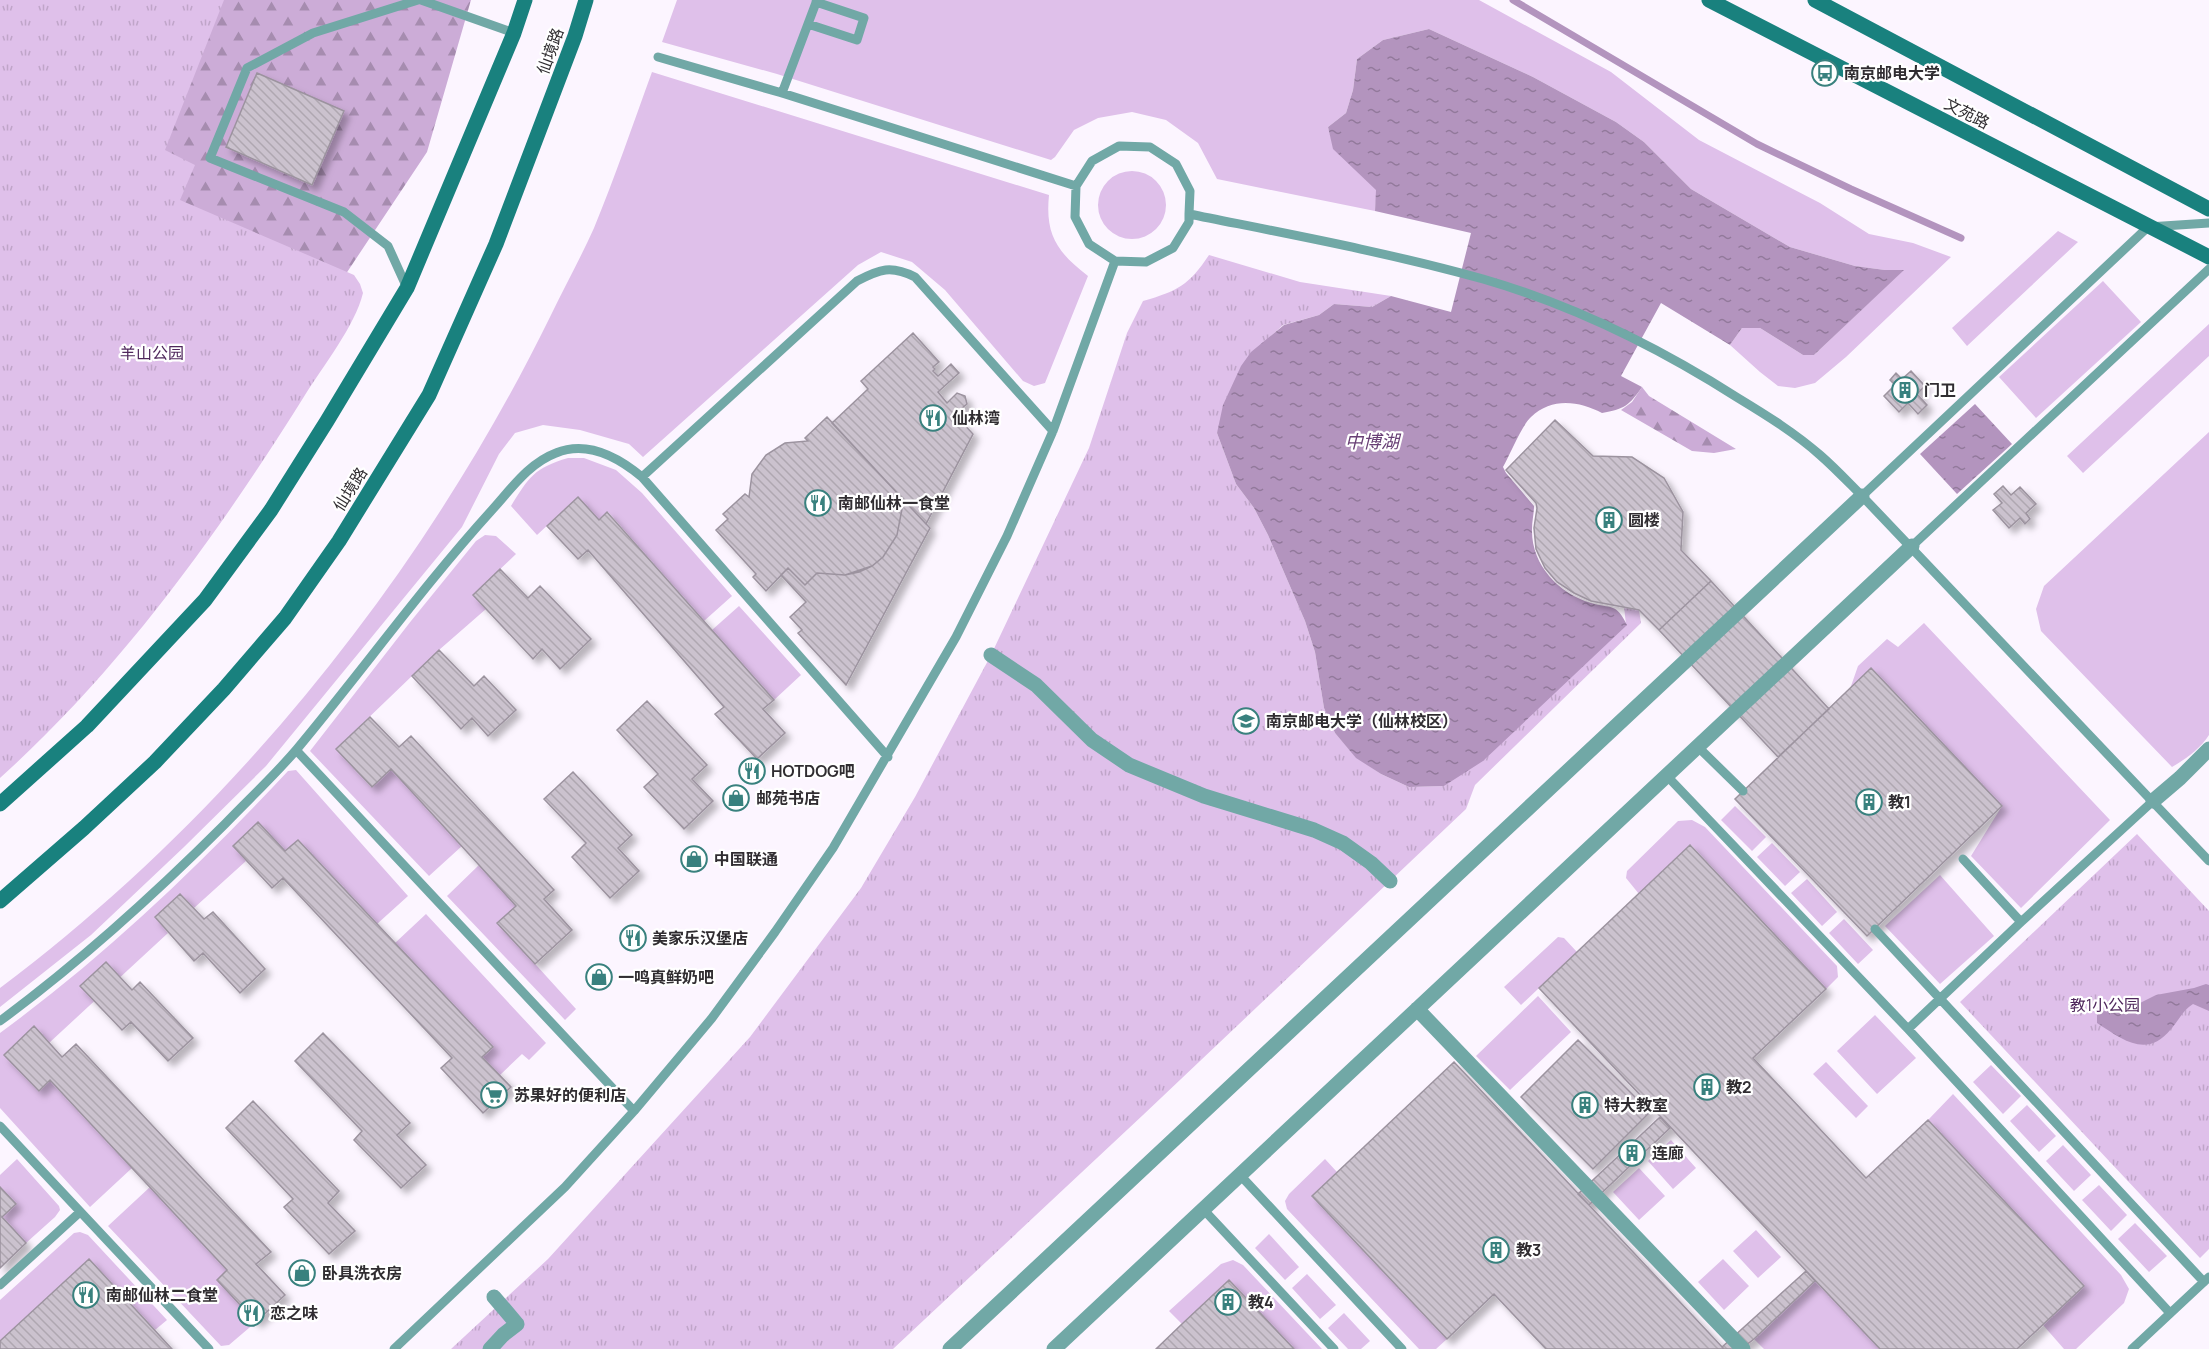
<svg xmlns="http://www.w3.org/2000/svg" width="2209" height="1349" font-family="Manrope,'Noto Sans SC',sans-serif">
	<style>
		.green { fill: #dfc0ea }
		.forest { fill: url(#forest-firs) }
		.park { fill: url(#park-tufts) }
		.water { fill: url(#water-ripples) }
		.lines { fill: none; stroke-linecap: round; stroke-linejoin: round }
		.stream { stroke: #b394be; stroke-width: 7 }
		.building { fill: url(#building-back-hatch); stroke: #9c939f; stroke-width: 1.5; filter: url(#shadow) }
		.lane { stroke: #71a8a6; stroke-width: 9 }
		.street { stroke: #71a8a6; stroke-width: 15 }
		.secondary { stroke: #19817e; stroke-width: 15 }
		.labels { text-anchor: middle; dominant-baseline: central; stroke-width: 4.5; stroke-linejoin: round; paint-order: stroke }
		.street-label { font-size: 16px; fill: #302d31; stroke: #fff }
		.poi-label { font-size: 16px; font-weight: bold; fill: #302d31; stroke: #fff; text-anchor: start }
		.park-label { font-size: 16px; fill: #4f275c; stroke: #fff }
		.water-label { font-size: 18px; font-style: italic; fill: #683f75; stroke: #fff }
	</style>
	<defs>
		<pattern id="forest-firs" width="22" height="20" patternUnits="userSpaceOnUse" patternTransform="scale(1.5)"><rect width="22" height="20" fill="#ccacd7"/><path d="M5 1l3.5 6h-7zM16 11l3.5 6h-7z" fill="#a68caf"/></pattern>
		<pattern id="park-tufts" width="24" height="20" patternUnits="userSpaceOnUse" patternTransform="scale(1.5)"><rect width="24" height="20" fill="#dfc0ea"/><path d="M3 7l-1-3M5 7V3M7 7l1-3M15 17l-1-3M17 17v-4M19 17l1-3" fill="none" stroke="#c0a5c9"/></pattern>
		<pattern id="water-ripples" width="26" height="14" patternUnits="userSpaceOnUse" patternTransform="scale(1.5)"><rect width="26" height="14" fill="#b394be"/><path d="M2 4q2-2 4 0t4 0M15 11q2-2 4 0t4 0" fill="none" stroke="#92799b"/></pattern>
		<pattern id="building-back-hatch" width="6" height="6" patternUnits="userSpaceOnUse" patternTransform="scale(1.5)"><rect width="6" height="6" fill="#cbc2ce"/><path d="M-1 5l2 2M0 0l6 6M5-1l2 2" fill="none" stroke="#afa7b1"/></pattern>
		<filter id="shadow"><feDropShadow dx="5.5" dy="5.5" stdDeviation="3" flood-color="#0004"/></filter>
	</defs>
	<rect width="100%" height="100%" fill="#fcf5ff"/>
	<path class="green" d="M677,0H1479L1611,72L1699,140L1820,203L1869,234L1913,243L1951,257L1846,357L1815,383L1795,388L1778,386L1760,372L1730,345L1742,328H1760L1803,355H1814L1903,270H1885L1855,266L1790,247L1691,189L1644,142L1616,122L1533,77L1429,29L1383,40L1357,59L1353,90L1346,113L1328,127L1334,149L1377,190L1375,211L1217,179L1198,143L1166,120L1132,112L1098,118L1074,130L1055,157L1051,160L777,74L662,42Z
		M652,72L1049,195C1045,235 1057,252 1088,276L1045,383L1034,386L1023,381L945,290L912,262L881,252L858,265L643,457L629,444L580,430L543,425L515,433L499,454L462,527L266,766L184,847L91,935L0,1007V988C231,815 424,575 551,315C565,286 581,257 594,228C615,177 633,124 652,72Z
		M1098 205a34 34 0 1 1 68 0a34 34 0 1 1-68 0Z
		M2058,231L2078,242L1967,346L1952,328Z
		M2103,281L2141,322L2036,418L1999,377Z
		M2209,324V356L2083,473L2067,456Z
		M2209,432V735C2200,749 2186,759 2172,767L2041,631L2036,609L2044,586Z
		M568,458H584L616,470L642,493L732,596L704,621L608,512L599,520L578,497L537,535L511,506C529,477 534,468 568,458Z
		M485,535L496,536L516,554L473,595L486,609L439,650L336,749L371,787L391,769L462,846L429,876L310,751L411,621L476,541Z
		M739,606L801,675L774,700L712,630Z
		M1924,623L2110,820L2021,908L1971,856L2002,806L1871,669L1850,689L1858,666L1887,639L1898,647Z
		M296,770L408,896L377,924L298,840L285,851L258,822L233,846L246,861L194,908L180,894L155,917L168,933L49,1043L39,1090L50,1080L132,1168L90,1207L0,1108V1033C105,956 199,866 288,771Z
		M1735,806L1766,837L1752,851L1721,820Z
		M1692,820L1705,827L1837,966L1838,977L1826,989L1691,845L1639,894L1626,878L1627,871L1678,821Z
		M1772,843L1800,872L1785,886L1757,857Z
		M479,865L516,906L498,923L576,1009L565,1020L447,896Z
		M1940,875L1994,936L1940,984L1885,926Z
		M1807,879L1837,912L1822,926L1791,893Z
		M426,914L546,1043L529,1060L522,1054L500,1075L482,1057L493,1047L395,943Z
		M1844,919L1873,950L1858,964L1829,933Z
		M1558,937L1564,938L1577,952L1521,1005L1504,987Z
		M1538,996L1571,1032L1510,1090L1476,1056Z
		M1875,1015L1916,1058L1877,1094L1837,1051Z
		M1826,1062L1868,1106L1856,1118L1813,1074Z
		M1991,1065L2021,1096L2003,1114L1973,1082Z
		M1953,1094L2121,1275L2129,1289L2124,1303L2076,1349H2064L2043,1325L2084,1286L1928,1120Z
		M2027,1105L2056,1136L2039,1152L2010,1121Z
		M1671,1140L1696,1168L1673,1189L1648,1161Z
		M2063,1145L2091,1175L2074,1191L2046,1161Z
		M17,1159L59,1206L60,1210L55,1217L26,1243L2,1217L16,1204L0,1187V1175Z
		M1325,1159L1337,1172L1312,1197L1447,1339L1436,1349H1419L1287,1209L1285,1201L1289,1194Z
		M1639,1168L1665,1196L1639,1220L1613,1192Z
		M2099,1185L2127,1215L2111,1231L2082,1200Z
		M150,1187L227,1270L217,1280L256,1322L229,1345L221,1346L108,1226Z
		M2135,1223L2167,1256L2149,1272L2118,1239Z
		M1756,1230L1781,1257L1758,1278L1733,1251Z
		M80,1232L88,1235L167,1320L155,1330L89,1259L0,1341V1300L74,1233Z
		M1269,1234L1299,1267L1285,1280L1255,1248Z
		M1723,1259L1749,1286L1724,1310L1698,1282Z
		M1233,1260L1243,1265L1322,1349H1294L1229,1280L1182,1324L1169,1311L1221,1264Z
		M1307,1274L1336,1305L1320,1319L1292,1288Z
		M1815,1281L1880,1349H1764L1754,1339Z
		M1344,1313L1370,1341L1361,1349H1348L1328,1328Z"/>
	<path class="forest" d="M0,0H471L427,152L139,585Z
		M1642,387L1649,396L1736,449L1714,453L1692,451L1621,410L1632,402Z"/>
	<path class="park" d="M0,0H224L165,150L195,165L180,200L354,275L360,284L363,293C355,326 323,366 305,395C218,534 122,668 0,778Z
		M1209,255L1300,282L1391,296L1372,307L1334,304L1319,315L1283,325L1269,338L1217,433L1236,484L1254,508L1268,535L1305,621L1315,652L1324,708L1335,733L1356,757L1381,774L1409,787L1444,786L1626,625L1624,606L1639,610L1641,623L1475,785L1466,809L1143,1115L893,1349H451L548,1259L750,1037L861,888L915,797L991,655L1089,448L1127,333L1143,301C1178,291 1189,285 1209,255Z
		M2137,834L2209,911V1249L2200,1258L1960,1002Z"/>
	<path class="water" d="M1429,29L1533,77L1616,122L1644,142L1691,189L1790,247L1855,266L1885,270H1904L1814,355H1803L1760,328H1742L1730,345L1661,303L1621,376L1642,387C1629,406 1624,409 1602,413C1579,401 1552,397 1531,417C1522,425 1510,455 1503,467L1506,473L1534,506C1534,514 1532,521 1532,529C1531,564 1558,593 1591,603C1611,609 1616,602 1627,625L1483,761L1444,786L1409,787L1381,774L1356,758L1335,733L1324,708L1315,652L1305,621L1268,535L1254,508L1236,484L1217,433L1223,405L1241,366L1251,352L1284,325L1319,315L1334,304L1372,307L1391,296L1451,312L1471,233L1375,211L1376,190L1333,149L1328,127L1346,113L1353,90L1357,59L1383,40Z
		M1975,404L2012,444L1957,494L1920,454Z
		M2206,984L2209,985V1011L2193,1004C2183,1010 2179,1020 2171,1029C2147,1059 2123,1040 2097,1023V1015L2104,1011L2122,1012L2156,995L2194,988Z"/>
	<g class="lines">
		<path class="stream" d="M1513,0L1757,144L1851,189L1961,238"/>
	</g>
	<path class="building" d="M257,73L344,111L312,185L226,147Z
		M913,333L939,362L933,367L935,369L933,371L938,376L951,364L959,373L938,392L947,403L957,393L965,396L967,404L956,413L961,421L973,434L926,524L832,423L868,389L861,381Z
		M1911,371L1925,386L1917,394L1927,405L1918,414L1908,403L1899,412L1884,396L1895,385L1890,380L1896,373L1902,379Z
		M827,417L900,496L902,509L897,535L883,557L872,566L859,572L845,575L817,573L805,585L788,568L766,591L753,577L756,574L716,530L728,519L723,514L745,494L749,497L752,474L766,455L785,443L808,441L805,438Z
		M1555,420L1593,456L1632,457L1664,478L1683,512L1681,550L1711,581L1659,630L1639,610L1591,601L1574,593L1557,582L1545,568L1536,549L1534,528L1537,508L1536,503L1506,470Z
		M2003,486L2011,495L2020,487L2036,504L2026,513L2030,519L2025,524L2020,518L2009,528L1993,510L2002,503L1994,494Z
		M900,496L930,528L846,685L798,633L802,630L790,617L806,602L781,575L788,568L805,585L817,573L845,575L872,566L883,557L897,535L902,509Z
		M578,497L599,520L607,512L774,700L763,709L785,733L757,759L715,714L724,707L588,550L578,559L547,526Z
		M500,569L528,598L540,586L591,639L560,669L542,649L533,659L473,595Z
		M1711,581L1829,709L1778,757L1659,630Z
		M439,650L474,686L484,676L516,710L488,736L472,718L461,729L412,676Z
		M1871,668L2002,806L1867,936L1735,799Z
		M647,701L707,765L692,779L713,801L684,829L644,787L658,774L617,730Z
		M370,717L399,747L411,736L554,890L544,899L572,930L535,964L497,923L516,906L479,865L391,769L372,787L336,749Z
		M573,772L632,835L618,848L639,871L610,898L572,857L586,843L544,799Z
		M258,822L285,851L298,840L493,1047L482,1057L511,1087L483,1113L441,1068L452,1058L283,878L272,888L233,846Z
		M1690,845L1826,989L1753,1058L1866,1178L1928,1120L2084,1286L2017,1349H1880L1539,988Z
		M180,894L204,919L213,912L265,969L240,993L203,953L194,961L155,917Z
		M106,962L132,990L140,982L193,1038L168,1061L131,1022L122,1030L80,986Z
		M34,1026L62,1057L76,1044L271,1252L256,1264L285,1295L256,1322L217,1280L227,1270L50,1080L39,1091L4,1055Z
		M323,1033L410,1123L397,1135L426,1165L401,1188L354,1140L362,1131L295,1061Z
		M1578,1040L1650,1112L1593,1169L1521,1097Z
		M1454,1062L1589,1205L1724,1349H1546L1494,1294L1447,1339L1312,1196Z
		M253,1101L339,1191L328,1203L355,1231L329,1254L284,1207L293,1199L226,1128Z
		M1660,1117L1670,1128L1589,1205L1578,1194Z
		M0,1187L16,1204L2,1217L26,1243L0,1268Z
		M89,1259L172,1349H0V1341Z
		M1806,1271L1815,1281L1754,1339L1741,1349H1724L1722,1347Z
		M1229,1280L1294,1349H1156L1182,1324Z"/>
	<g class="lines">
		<path class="lane" d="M421,0L514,33
			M808,24L857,40L864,18L816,2
			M658,57L782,93L1076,186
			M782,93L817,0
			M1189,214L1190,191L1176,164L1150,147L1119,146L1092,161L1076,186L1075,217L1089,244L1115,261L1146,262L1173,248L1189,222V214C1288,234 1386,252 1483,279C1573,305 1658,347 1738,398C1766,415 1795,433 1820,455C1835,468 1848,482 1862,496L2209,861
			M407,288L388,246L344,212L210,158L247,68L313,33L418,0
			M642,477L857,281C880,269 891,265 915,277L1053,431
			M1862,496L2148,227L2209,223
			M1912,546L2209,269
			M1698,747L1743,791
			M296,750L634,1111
			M1667,776L1908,1029L2170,1313
			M1963,859L2021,922
			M1875,929L2204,1282
			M0,1021C80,962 155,894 225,824C249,799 275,775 297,749C363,670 423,586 492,510C511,489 529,463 556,453C587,440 618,457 642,477L888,757
			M1908,1029L2021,922L2153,801
			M0,1126L209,1349
			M1240,1175L1402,1349
			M1203,1209L1334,1349
			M0,1285L80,1212
			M394,1349L565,1187L634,1111L712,1018L775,932L833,848L956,637L1007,536L1053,431L1115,261
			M2132,1349L2209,1277"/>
		<path class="street" d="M991,655L1036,685L1092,740L1129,765L1204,796L1314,830L1343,843L1371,863L1390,881
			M2153,801L2180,778L2209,749
			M1417,1009L1743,1349
			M490,1349L503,1335L517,1324L494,1297
			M950,1349L1862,496
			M1054,1349L1912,546"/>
		<path class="secondary" d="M1709,0L2209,257
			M1815,0L2209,209
			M0,804L87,726L205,600L271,510L327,421L407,288L514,33L525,0
			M0,901L84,828L155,762L224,689L285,618L339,541L429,395L496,244L575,36L586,0"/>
	</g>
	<defs>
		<g id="bus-ring" transform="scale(1.35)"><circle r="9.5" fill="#fff" stroke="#39817e" stroke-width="1.5"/><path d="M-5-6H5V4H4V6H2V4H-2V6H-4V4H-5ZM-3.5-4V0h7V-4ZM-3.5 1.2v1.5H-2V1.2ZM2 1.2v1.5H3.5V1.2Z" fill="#39817e"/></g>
		<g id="building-ring" transform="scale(1.35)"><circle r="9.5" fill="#fff" stroke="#39817e" stroke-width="1.5"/><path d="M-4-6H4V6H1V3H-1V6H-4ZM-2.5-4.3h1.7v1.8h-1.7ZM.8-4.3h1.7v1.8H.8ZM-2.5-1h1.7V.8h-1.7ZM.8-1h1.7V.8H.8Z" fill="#39817e"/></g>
		<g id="restaurant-ring" transform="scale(1.35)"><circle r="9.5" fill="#fff" stroke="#39817e" stroke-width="1.5"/><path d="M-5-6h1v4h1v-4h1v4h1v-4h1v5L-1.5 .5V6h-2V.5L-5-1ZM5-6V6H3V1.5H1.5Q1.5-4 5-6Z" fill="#39817e"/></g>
		<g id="university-ring" transform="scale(1.35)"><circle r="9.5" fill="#fff" stroke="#39817e" stroke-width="1.5"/><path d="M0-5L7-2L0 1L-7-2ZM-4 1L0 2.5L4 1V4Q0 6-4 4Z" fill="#39817e"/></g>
		<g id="shop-ring" transform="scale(1.35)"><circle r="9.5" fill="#fff" stroke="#39817e" stroke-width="1.5"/><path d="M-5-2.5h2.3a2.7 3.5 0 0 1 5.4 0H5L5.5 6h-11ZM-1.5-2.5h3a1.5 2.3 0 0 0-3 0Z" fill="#39817e"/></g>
		<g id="supermarket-ring" transform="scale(1.35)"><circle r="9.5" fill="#fff" stroke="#39817e" stroke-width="1.5"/><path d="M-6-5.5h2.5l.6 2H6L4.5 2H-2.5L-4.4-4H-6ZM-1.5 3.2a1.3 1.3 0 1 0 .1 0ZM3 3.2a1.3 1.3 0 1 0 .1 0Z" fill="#39817e"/></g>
	</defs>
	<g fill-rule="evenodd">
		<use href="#bus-ring" x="1825" y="73"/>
		<use href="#building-ring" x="1905" y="390"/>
		<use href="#restaurant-ring" x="933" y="418"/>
		<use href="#restaurant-ring" x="818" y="503"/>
		<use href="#building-ring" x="1609" y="520"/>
		<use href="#university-ring" x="1246" y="721"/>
		<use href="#restaurant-ring" x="752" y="771"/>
		<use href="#shop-ring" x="736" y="798"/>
		<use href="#building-ring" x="1869" y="802"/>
		<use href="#shop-ring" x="694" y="859"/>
		<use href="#restaurant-ring" x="633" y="938"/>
		<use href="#shop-ring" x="599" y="977"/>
		<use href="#building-ring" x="1707" y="1087"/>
		<use href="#supermarket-ring" x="494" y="1095"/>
		<use href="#building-ring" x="1585" y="1105"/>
		<use href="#building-ring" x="1632" y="1153"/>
		<use href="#building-ring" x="1496" y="1250"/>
		<use href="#shop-ring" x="302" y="1273"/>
		<use href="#restaurant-ring" x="86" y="1295"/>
		<use href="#building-ring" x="1228" y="1302"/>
		<use href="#restaurant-ring" x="251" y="1313"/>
	</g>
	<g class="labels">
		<g class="street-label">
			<text transform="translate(550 51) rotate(-70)">仙境路</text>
			<text transform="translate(1967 113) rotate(27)">文苑路</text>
			<text transform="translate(350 489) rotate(-58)">仙境路</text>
		</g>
		<g class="poi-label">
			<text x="1844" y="73">南京邮电大学</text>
			<text x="1924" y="390">门卫</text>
			<text x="952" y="418">仙林湾</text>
			<text x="838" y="503">南邮仙林一食堂</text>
			<text x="1628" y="520">圆楼</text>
			<text x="1266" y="721">南京邮电大学（仙林校区）</text>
			<text x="771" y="771">HOTDOG吧</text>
			<text x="756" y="798">邮苑书店</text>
			<text x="1888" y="802">教1</text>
			<text x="714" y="859">中国联通</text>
			<text x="652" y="938">美家乐汉堡店</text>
			<text x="618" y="977">一鸣真鲜奶吧</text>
			<text x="1726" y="1087">教2</text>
			<text x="514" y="1095">苏果好的便利店</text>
			<text x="1604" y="1105">特大教室</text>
			<text x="1652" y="1153">连廊</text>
			<text x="1516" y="1250">教3</text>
			<text x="322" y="1273">卧具洗衣房</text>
			<text x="106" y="1295">南邮仙林二食堂</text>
			<text x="1248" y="1302">教4</text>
			<text x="270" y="1313">恋之味</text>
		</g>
		<g class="park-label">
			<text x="152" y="353">羊山公园</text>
			<text x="2105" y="1005">教1小公园</text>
		</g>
		<g class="water-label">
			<text x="1372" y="441">中博湖</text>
		</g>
	</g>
</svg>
